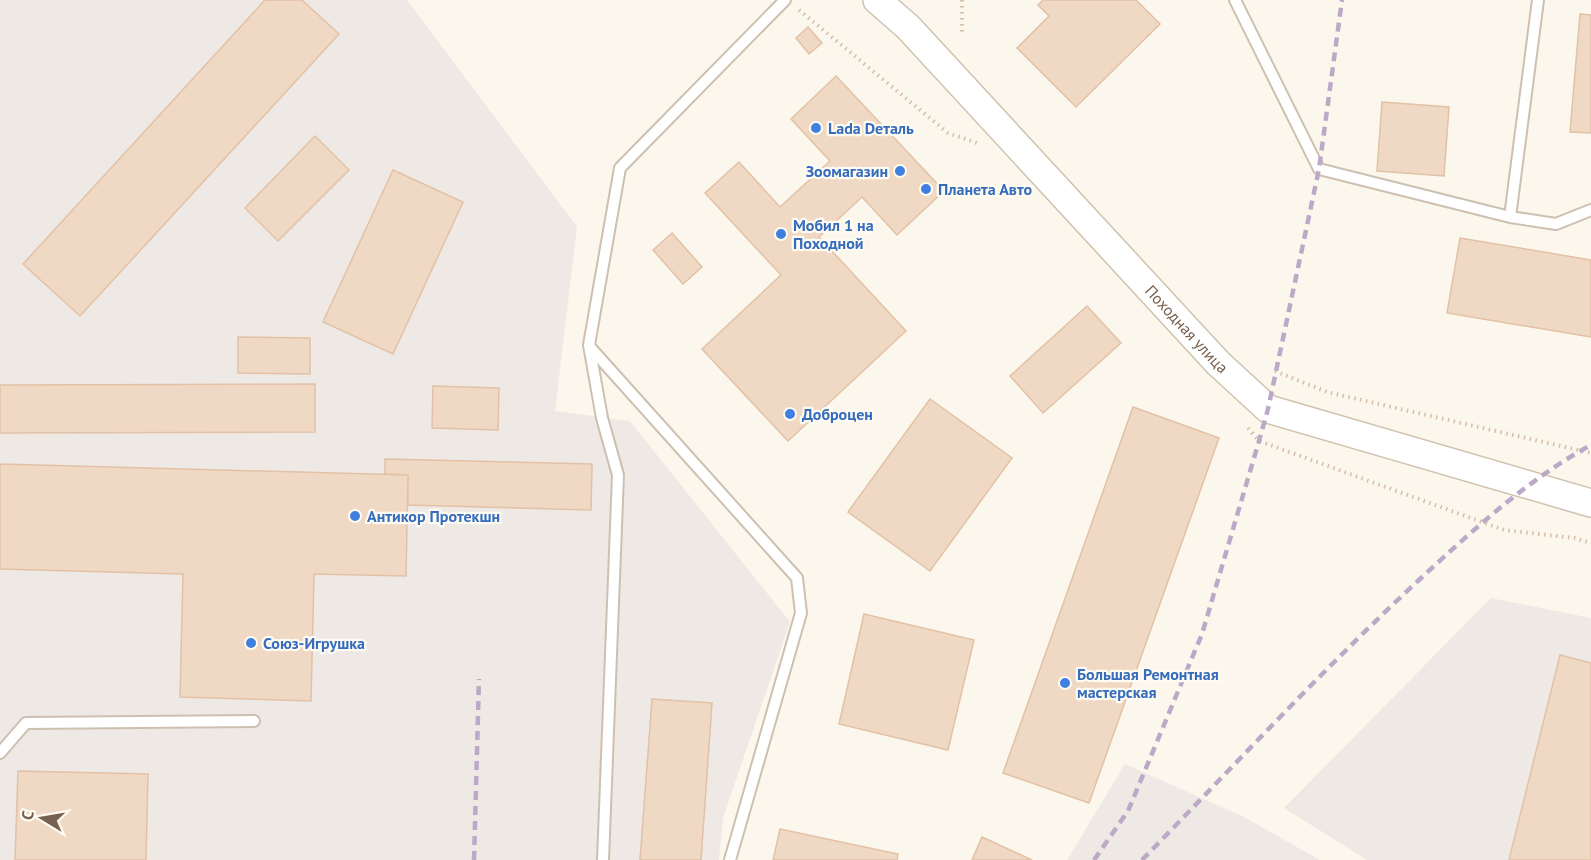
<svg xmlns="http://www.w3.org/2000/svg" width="1591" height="860" font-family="'PT Sans',sans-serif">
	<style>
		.industrial { fill: #eee9e4 }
		.building { fill: #f0d9c4; stroke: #e2c1a6; stroke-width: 1.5 }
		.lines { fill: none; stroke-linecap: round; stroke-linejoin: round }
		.lane-casing { stroke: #cec0b1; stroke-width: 14 }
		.secondary-casing { stroke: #d1c1af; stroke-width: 30 }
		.path { stroke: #d6bda7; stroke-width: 4; stroke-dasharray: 1.5 4.5; stroke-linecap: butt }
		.lane { stroke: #fff; stroke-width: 10 }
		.secondary { stroke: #fff; stroke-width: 27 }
		.rail { stroke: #bba9c7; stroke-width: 4.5; stroke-dasharray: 9 6; stroke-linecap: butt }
		.shop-dot { fill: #3f7fe0; stroke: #fefbf2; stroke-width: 2 }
		.labels { text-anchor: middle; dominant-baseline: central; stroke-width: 4.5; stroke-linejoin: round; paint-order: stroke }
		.shop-label { font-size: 16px; font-weight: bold; fill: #366cbe; stroke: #fefbf2; text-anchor: start }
		.street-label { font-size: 16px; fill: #77604f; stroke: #fefbf2 }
	</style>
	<rect width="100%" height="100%" fill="#fcf7ec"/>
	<path class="industrial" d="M0,0H407L577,227L555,411L630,421L790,622L723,818L719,860H0Z
		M1491,598L1591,618V860H1367L1284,808Z
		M1125,764L1244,817L1320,860H1067Z"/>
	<path class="building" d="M265,0H302L339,34L80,316L23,264Z
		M1043,0H1136L1160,24L1076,107L1017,48L1049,16L1038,5Z
		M1580,14L1591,15V133L1570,132Z
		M808,27L822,43L809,54L796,38Z
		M836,76L944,191L897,235L862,197L819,237L906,331L788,441L702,349L781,275L705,193L739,162L780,207L830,161L791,119Z
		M1382,102L1449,107L1444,176L1377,171Z
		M315,136L349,170L278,241L245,208Z
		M393,170L463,202L393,354L323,322Z
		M672,233L702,267L683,284L653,250Z
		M1460,238L1591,260V337L1447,313Z
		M1087,306L1121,343L1043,413L1010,376Z
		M238,337L310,338V374L238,373Z
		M315,384V432L0,433V385Z
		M433,386L499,388L498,430L432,428Z
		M930,399L1012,458L930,571L848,512Z
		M1133,407L1219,438L1089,803L1003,773Z
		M385,459L592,464L591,510L408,505V475L385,474Z
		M0,464L408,475L406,576L314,574L311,701L180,697L183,574L0,569Z
		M864,614L974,640L948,750L839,724Z
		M1560,655L1591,663V860H1509Z
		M652,699L712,703L701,860H640Z
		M18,771L148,774L146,860H15Z
		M780,829L898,854L897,860H773Z
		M982,837L1032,860H972Z"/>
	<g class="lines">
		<g class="lane-casing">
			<path id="lane" d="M1235,0L1319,169L1510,217L1556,224L1591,210
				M1510,217L1538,0
				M589,346L797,578L801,613L730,860
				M0,753L26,723L254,721
				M603,860L618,475L602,418L589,345L620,168L785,0"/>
		</g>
		<g class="secondary-casing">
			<g id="secondary">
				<path id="s1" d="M877,0L908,27L1218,363L1268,409L1591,503"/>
			</g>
		</g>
		<path class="path" d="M962,0V34
			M799,10L948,133L980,144
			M1275,371L1327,392L1591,453
			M1248,428L1259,441L1504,530L1574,538L1591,543"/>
		<use href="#lane" class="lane"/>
		<use href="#secondary" class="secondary"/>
		<path class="rail" d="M474,860L479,679
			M1094,860L1128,811L1202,634L1259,441L1268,409L1319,169L1342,0
			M1142,860C1234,766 1323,669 1420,579C1473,530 1527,480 1591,445"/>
	</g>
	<g class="shop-dot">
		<circle cx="816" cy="128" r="6"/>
		<circle cx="900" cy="171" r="6"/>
		<circle cx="926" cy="189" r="6"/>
		<circle cx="781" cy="234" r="6"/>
		<circle cx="790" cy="414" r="6"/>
		<circle cx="355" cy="516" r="6"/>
		<circle cx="251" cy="643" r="6"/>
		<circle cx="1065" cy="683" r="6"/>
	</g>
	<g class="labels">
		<g class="shop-label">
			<text x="828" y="128">Lada Dеталь</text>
			<text x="888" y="171" text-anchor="end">Зоомагазин</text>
			<text x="938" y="189">Планета Авто</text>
			<text x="793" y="225">Мобил 1 на<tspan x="793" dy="18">Походной</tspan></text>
			<text x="802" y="414">Доброцен</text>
			<text x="367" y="516">Антикор Протекшн</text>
			<text x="263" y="643">Союз-Игрушка</text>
			<text x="1077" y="674">Большая Ремонтная<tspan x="1077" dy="18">мастерская</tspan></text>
		</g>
		<g class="street-label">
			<text stroke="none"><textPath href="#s1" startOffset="452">Походная улица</textPath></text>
		</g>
	</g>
	<g transform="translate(42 818) rotate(281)" stroke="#fefbf2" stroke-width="4.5" paint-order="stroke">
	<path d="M0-4.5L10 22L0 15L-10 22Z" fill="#77604f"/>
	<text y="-9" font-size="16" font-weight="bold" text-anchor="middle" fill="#77604f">С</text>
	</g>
</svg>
